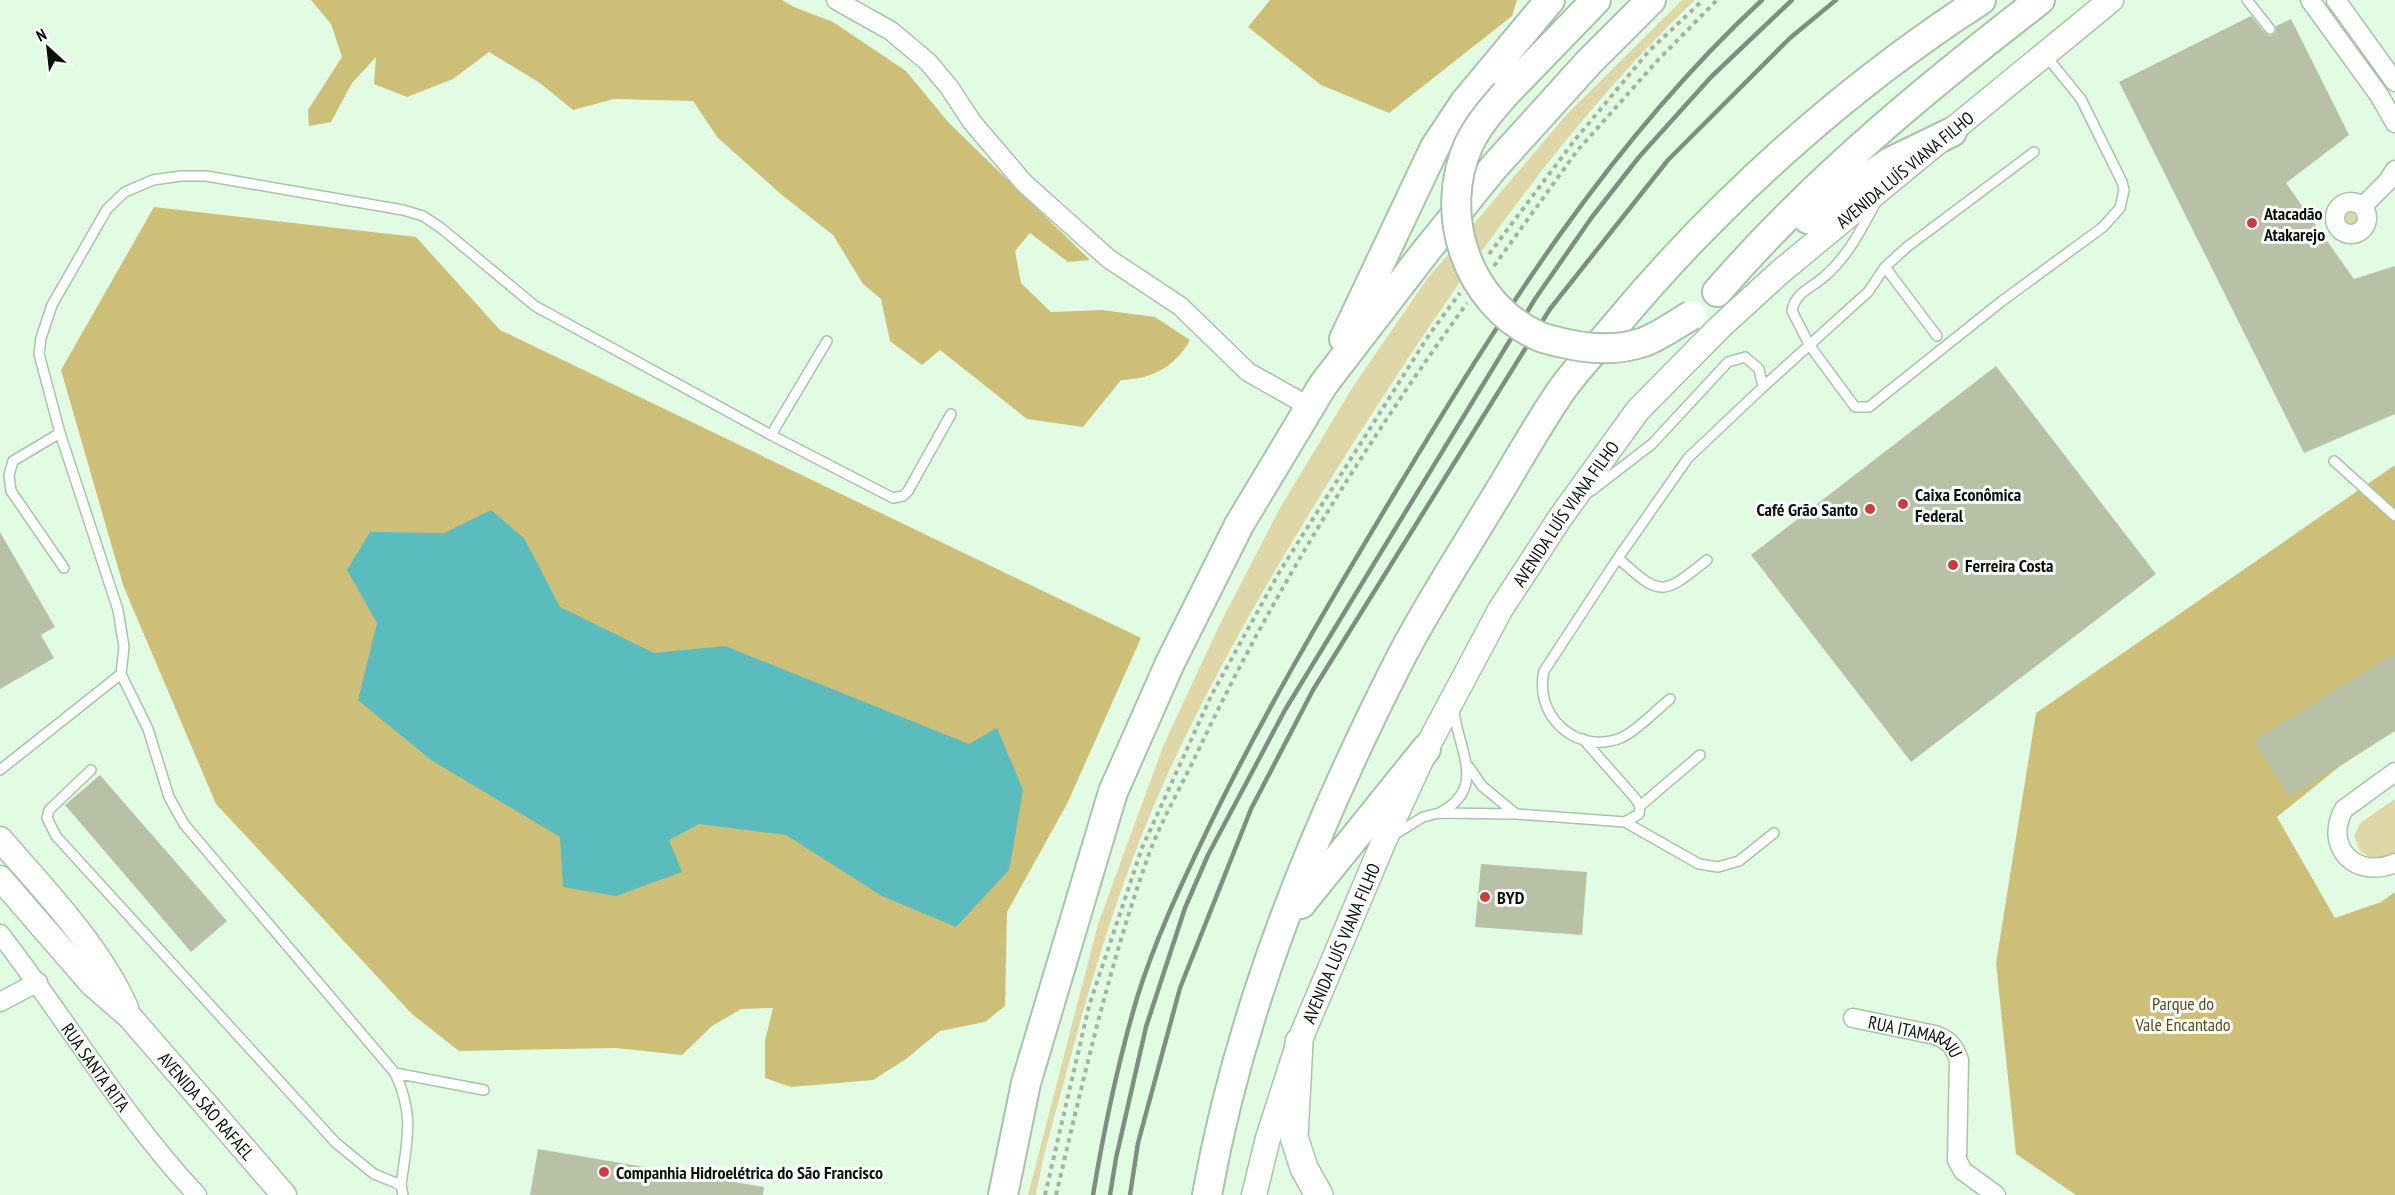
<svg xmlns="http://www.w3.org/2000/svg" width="2395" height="1195" font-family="'PT Sans Narrow',sans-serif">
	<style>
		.green { fill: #e0d7a8 }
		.forest { fill: #cdbe78 }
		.water { fill: #5abcbd }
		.building { fill: #b8c1a5 }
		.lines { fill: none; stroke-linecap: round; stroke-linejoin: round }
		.service-casing { stroke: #a9c2ab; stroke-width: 12 }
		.minor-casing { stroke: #a9c2ab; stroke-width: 21 }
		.secondary-casing { stroke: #a9c2ab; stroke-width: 27 }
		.primary-casing { stroke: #a9c2ab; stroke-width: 30 }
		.trunk-casing { stroke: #a9c2ab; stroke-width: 32 }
		.path { stroke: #9fb4a1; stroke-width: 4; stroke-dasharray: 4.5 4.5; stroke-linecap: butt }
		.service { stroke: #fff; stroke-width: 9 }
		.minor { stroke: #fff; stroke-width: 18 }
		.secondary { stroke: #fff; stroke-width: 24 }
		.primary { stroke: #fff; stroke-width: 27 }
		.trunk { stroke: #fff; stroke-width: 28 }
		.rail { stroke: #7d8f7f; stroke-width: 4.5 }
		.trunk-bridge-casing { stroke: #a9c2ab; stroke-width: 32; stroke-linecap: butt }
		.trunk-bridge { stroke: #fff; stroke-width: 28 }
		.poi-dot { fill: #cb3c3f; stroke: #fff; stroke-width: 2 }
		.labels { text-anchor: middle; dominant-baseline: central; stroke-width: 6; stroke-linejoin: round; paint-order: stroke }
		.street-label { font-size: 18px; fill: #09120a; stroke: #fff }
		.poi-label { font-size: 18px; font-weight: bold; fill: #09120a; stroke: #fff; text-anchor: start }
		.park-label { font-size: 18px; fill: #574d17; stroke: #fff }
	</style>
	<rect width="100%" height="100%" fill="#e2fce4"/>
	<path class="green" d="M1682,0H1695C1574,115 1477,253 1386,392C1311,508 1238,627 1178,752C1130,852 1096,960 1068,1067C1057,1109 1043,1152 1036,1195H1028L1098,924L1164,744L1219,626L1280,508L1354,385L1427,279L1567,114Z
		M2339 215a10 10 0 1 1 20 0a10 10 0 1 1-20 0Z
		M2395,799V856L2374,860L2360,851L2354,836L2360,823Z"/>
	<path class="forest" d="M311,0H782L794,7L833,22L906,71L949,123L1090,260L1068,262L1030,233L1015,251L1021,283L1051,312L1102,310L1155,317L1190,340C1175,367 1152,379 1121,380L1083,427L1027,419L940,350L922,365L890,341L881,299L863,284L833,235L782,195L718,138L693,101L614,99L573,110L540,83L489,52L453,79L407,97L374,84L376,57L352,83L331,122L309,126L308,110L342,57L331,24Z
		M1270,0H1517L1512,16L1389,113L1321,85L1248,27Z
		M154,207L416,237L500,330L1141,638L1067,804L1007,912L1005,1006L985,1022L940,1031L906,1059L873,1080L791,1087L765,1078V1041L773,1008L741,1009L712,1026L682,1055L616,1048L459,1051L412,1014L216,804L123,585L61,370Z
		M2395,465V731L2340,766L2277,817L2335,918L2381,902L2395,892V1195H2076L2016,1154L1996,963L2036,713Z"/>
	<path class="water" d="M491,510L524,538L560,607L654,653L725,646L969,744L997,728L1023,790L1009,870L956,927L882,896L786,835L699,824L669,840L682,872L616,896L563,887L560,837L431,760L358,700L377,623L347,570L370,532L444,533Z"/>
	<path class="building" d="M2251,16L2265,33L2270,36L2276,32V26L2291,19L2349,135L2286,183L2354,279L2395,266V414L2304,453L2119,82Z
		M1996,366L2156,574L1911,762L1751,555Z
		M0,532L55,627L41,635L54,658L0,689Z
		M2395,653V730L2290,797L2253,741Z
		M100,775L227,921L191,952L65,805Z
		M1481,864L1587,872L1582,935L1475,927Z
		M538,1149L764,1187L763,1195H530Z"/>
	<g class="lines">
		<g class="service-casing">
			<path id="service" d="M2247,0L2270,29
				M1875,204C1861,230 1848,256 1825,276C1812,288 1795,292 1792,311L1810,346L1855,407H1869L2002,301L2103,227L2120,208L2124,190L2122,182L2081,99L2046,56
				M1885,267L1937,336
				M1763,387L1868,292L1885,267L1907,247L2034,152
				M60,433L13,461L9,475L11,491L64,568
				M771,435L827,341
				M2334,461L2395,516
				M1591,491L1652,444L1728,362L1745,357L1759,369L1763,387L1688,458L1618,558L1544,671C1534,713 1572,752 1615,740C1632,736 1656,710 1670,699
				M1618,558C1661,597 1662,596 1707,560
				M121,674L148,729L169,797L184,824L395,1073C415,1116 407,1140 401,1185L403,1195
				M1583,739L1635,798L1640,806L1639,814L1625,822
				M1469,767L1482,786L1516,814
				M0,770L121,674L124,647L118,610L60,433L39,354L41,338L52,305L107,209L125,192L153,180L181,176H206L403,210L423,216L441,228L535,306L771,435L893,498L903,496L908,491L951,414
				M91,770L49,810L47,818L56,836L336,1143L374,1174L401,1185
				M1640,806L1700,755
				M1441,812C1488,787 1457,748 1454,710
				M1394,835L1423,817L1439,813L1516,814L1625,822L1699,864L1718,867L1739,861L1774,833
				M395,1073L484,1090"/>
		</g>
		<g class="minor-casing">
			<g id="minor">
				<path d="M836,0L891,31L928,62L949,87L972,122L1024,183L1109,259L1180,306L1248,372L1310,407"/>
				<path d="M2310,0L2379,95L2395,123"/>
				<path d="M2336,0L2395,82"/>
				<circle cx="2351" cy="218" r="16"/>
				<path d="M2363,206L2388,181L2395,170"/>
				<path d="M2395,772L2344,809C2323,847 2356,880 2395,863"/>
				<path id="s1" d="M0,934C67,1020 122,1115 197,1195"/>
				<path d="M0,1002L38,982"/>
				<path id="s2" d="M1853,1018L1935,1035C1949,1040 1954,1046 1959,1060L1957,1160L1963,1171L1996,1195"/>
			</g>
		</g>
		<g class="secondary-casing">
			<g id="secondary">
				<path d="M0,839C43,888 100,948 126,1008"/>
				<path id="s3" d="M0,878L92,984L129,1016L284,1195"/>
				<path id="s4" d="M1254,1195L1268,1138L1299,1042L1383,843L1426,749L1500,610L1560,518L1638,410L1720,327L1779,273L1884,186L2111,0"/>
			</g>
		</g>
		<g class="primary-casing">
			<path id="primary" d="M1299,1042L1294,1137L1304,1168L1319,1195"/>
		</g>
		<g class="trunk-casing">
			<path id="trunk" d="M1506,93L1596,0
				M1808,219L1890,162L1952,132
				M1717,292C1812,182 1926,88 2040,0
				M1344,339L1435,147L1465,102L1550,0
				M1301,904L1426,749
				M1003,1195L1026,1083L1113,792L1170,663L1239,525L1323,385L1426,251L1494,167L1589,62L1651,0
				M1207,1195C1240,1010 1312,833 1397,665C1423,613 1456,563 1486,513C1512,472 1535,428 1563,388C1579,366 1598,347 1615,326C1717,203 1846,87 1981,0"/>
		</g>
		<path class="path" d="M1489,254L1574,141L1649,51L1703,0
			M1494,266L1577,151L1658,60L1717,0
			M1045,1195L1089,1006L1142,848L1211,696L1280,571L1429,335L1460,293
			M1056,1195C1083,1081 1109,965 1149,854C1162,819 1182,785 1198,751C1272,594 1365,444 1467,303"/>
		<use href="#service" class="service"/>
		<use href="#minor" class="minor"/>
		<use href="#secondary" class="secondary"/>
		<use href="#primary" class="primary"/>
		<use href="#trunk" class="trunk"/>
		<path class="rail" d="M1093,1195C1104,1129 1118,1062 1137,998C1154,943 1179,889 1204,837C1260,719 1326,608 1393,496C1501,316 1608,143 1762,0
			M1110,1195L1116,1158L1146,1027L1185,908L1208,855L1285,710L1535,299L1592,217L1639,157L1711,77L1792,0
			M1130,1195L1138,1143L1180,988L1251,809L1313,690L1550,309L1668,160L1790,38L1836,0"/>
		<g class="trunk-bridge-casing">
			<path id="trunk-bridge" d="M1506,93C1492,109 1478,125 1469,144C1437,214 1467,302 1536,335C1544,339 1554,341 1563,343C1588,349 1618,351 1644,342C1660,336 1676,324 1692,315"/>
		</g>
		<use href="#trunk-bridge" class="trunk-bridge"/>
	</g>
	<g class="poi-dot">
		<circle cx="2252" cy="223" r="6"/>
		<circle cx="1903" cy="504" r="6"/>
		<circle cx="1870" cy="509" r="6"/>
		<circle cx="1953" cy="565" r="6"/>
		<circle cx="1485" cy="897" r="6"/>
		<circle cx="604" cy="1172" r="6"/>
	</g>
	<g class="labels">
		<g class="street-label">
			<text stroke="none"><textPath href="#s4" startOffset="1239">AVENIDA LUÍS VIANA FILHO</textPath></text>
			<text stroke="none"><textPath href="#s4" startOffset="753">AVENIDA LUÍS VIANA FILHO</textPath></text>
			<text stroke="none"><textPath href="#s4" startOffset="267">AVENIDA LUÍS VIANA FILHO</textPath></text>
			<text stroke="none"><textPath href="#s2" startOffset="66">RUA ITAMARAJU</textPath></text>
			<text stroke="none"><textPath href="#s1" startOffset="164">RUA SANTA RITA</textPath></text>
			<text stroke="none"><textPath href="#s3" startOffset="308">AVENIDA SÃO RAFAEL</textPath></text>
		</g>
		<g class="poi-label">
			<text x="2264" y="213">Atacadão<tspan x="2264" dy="21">Atakarejo</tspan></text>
			<text x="1915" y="494">Caixa Econômica<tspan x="1915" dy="21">Federal</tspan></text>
			<text x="1858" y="509" text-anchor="end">Café Grão Santo</text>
			<text x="1965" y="565">Ferreira Costa</text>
			<text x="1497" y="897">BYD</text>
			<text x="616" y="1172">Companhia Hidroelétrica do São Francisco</text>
		</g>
		<g class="park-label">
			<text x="2183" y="1003">Parque do<tspan x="2183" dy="21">Vale Encantado</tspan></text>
		</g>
	</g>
	<g transform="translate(48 48) rotate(333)" stroke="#ffffff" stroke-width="4.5" paint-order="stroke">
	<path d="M0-4.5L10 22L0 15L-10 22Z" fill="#09120a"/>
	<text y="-9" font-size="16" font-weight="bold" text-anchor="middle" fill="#09120a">N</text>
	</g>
</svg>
